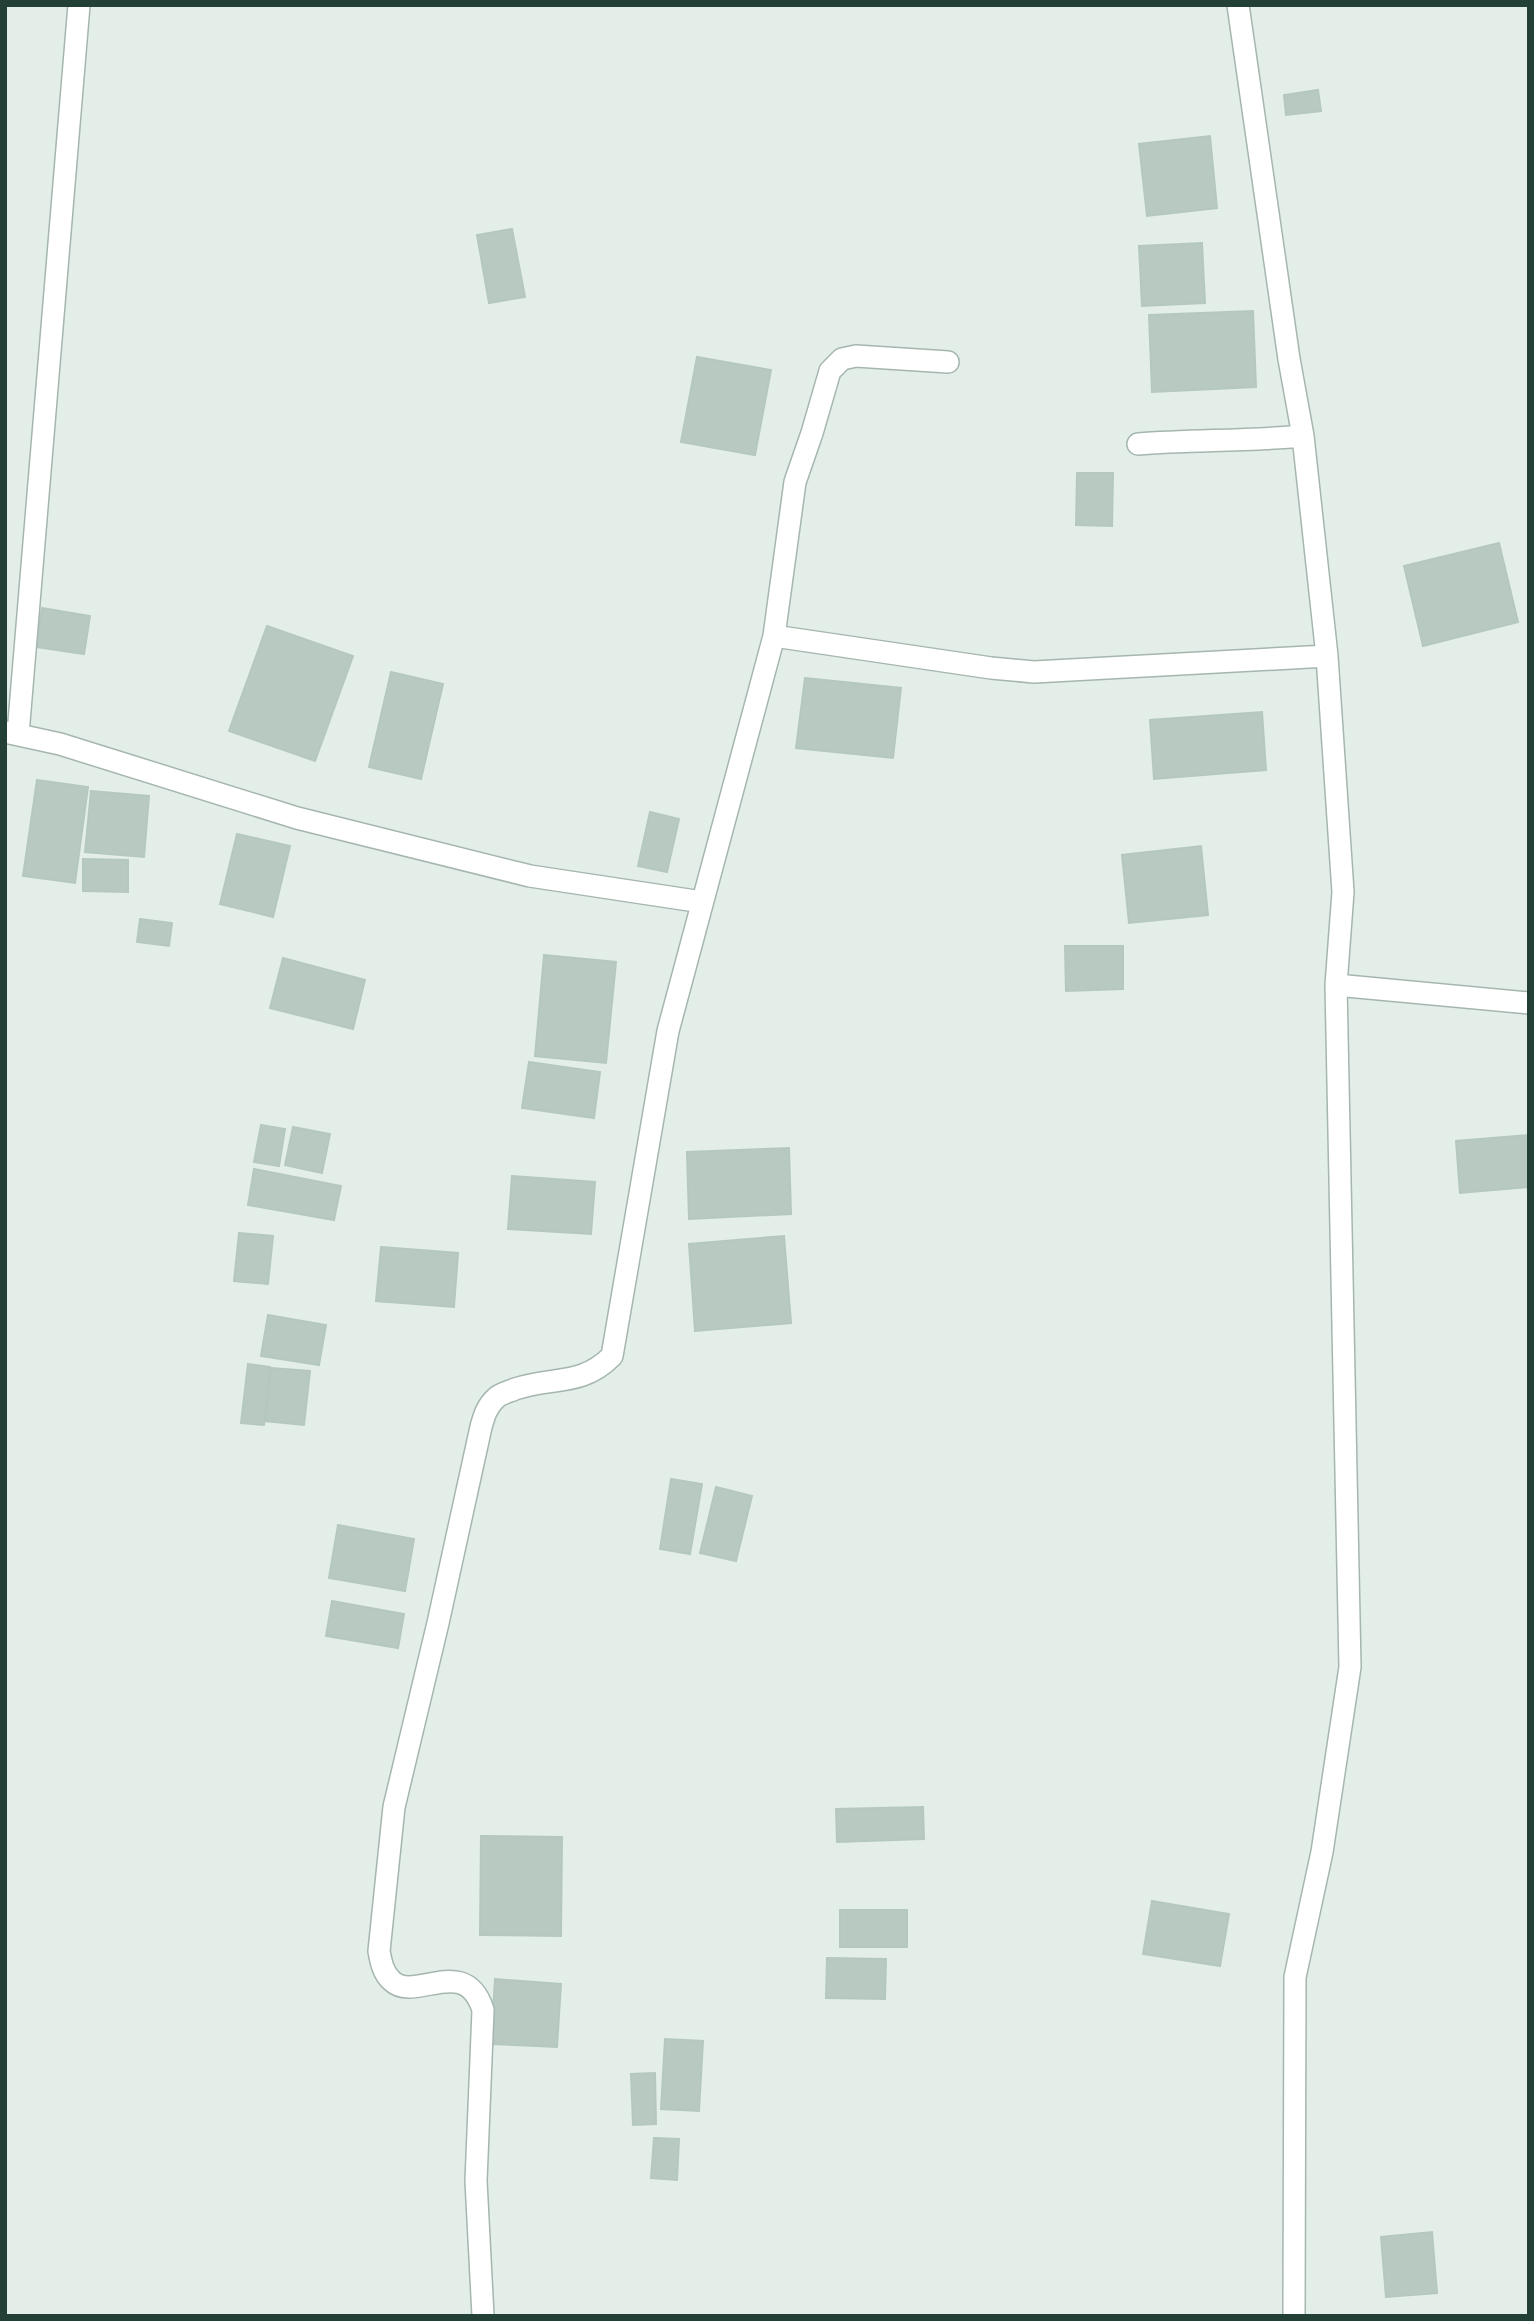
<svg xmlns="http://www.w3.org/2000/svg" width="1534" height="2321" font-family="'Nunito Sans',sans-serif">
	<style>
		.building { fill: #b8c9c1; stroke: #b5c8bf; stroke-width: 2 }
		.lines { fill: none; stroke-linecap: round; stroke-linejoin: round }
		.minor-casing { stroke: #a5b6af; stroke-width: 24 }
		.minor { stroke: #fff; stroke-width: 21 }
	</style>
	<rect width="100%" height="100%" fill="#e3eee8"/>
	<path class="building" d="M1318,90L1321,111L1286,115L1284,95Z
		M1210,136L1217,208L1147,216L1139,144Z
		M512,229L525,297L489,303L477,235Z
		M1202,243L1205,303L1142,306L1139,246Z
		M1253,311L1256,387L1152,392L1149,315Z
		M697,357L771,370L755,455L681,442Z
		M1077,473H1113L1112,526L1076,525Z
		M1499,543L1518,622L1423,646L1404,566Z
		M42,608L90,616L84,654L36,647Z
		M267,626L353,656L315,761L229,731Z
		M391,672L443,684L421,779L369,767Z
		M805,678L901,688L893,758L796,748Z
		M1262,712L1266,770L1154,779L1150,720Z
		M37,780L88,787L75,883L23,876Z
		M91,791L149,796L144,857L85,852Z
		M650,812L679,819L667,872L638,866Z
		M237,834L290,846L273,917L220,904Z
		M1201,846L1208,915L1129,923L1122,855Z
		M83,859L128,860V892L83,891Z
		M140,919L172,923L169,946L137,942Z
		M1065,946H1123V989L1066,991Z
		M544,955L616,962L606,1063L535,1056Z
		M283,958L365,980L353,1029L270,1008Z
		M529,1062L600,1072L594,1118L522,1108Z
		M261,1125L285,1129L279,1166L254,1162Z
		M293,1127L330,1134L322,1173L285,1165Z
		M1529,1135V1187L1460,1193L1456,1141Z
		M789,1148L791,1214L689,1219L687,1152Z
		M254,1169L341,1186L334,1220L248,1205Z
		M512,1176L595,1182L591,1234L508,1229Z
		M239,1233L273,1236L268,1284L234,1281Z
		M784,1236L791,1323L695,1331L689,1244Z
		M381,1247L458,1253L454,1307L376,1301Z
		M268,1315L326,1325L319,1365L261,1356Z
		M248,1364L270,1367L264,1425L241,1423Z
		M271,1368L310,1371L304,1425L265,1421Z
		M671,1479L702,1484L690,1554L660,1549Z
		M716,1487L752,1496L736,1561L700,1553Z
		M338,1525L414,1539L405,1591L329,1578Z
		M332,1601L404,1614L398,1648L326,1636Z
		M923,1807L924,1839L837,1842L836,1809Z
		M481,1836L562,1837L561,1936L480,1935Z
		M1152,1901L1229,1914L1220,1966L1143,1954Z
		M840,1910H907V1947H840Z
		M827,1958L886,1959L885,1999L826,1998Z
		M495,1979L561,1984L557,2047L491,2044Z
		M665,2039L703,2041L699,2111L661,2109Z
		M655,2073L656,2124L633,2125L631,2074Z
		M654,2138L679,2139L677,2180L651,2178Z
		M1432,2232L1437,2293L1386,2297L1381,2237Z"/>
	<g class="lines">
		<g class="minor-casing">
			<path id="minor" d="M1238,5L1289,359L1303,436L1327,656L1343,892L1336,985L1350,1667L1322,1852L1295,1977L1294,2316
				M1138,444C1193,440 1248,441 1303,436
				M774,636L991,668L1034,672L1327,656
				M5,732L60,744L297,818L530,876L702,902
				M18,734L79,5
				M1336,985L1529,1003
				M483,2316L476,2181L483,2010C465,1953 415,2003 392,1981C383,1973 381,1962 379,1951L394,1807L438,1623L481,1427C484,1416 487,1406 496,1398C501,1393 509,1392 515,1389C553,1376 581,1387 612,1356L668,1031L774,636L795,482L812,433L830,371L842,359L856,356L948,362"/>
		</g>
		<use href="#minor" class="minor"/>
	</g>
	<rect width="1534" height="2321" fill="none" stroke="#224036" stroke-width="14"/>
</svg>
